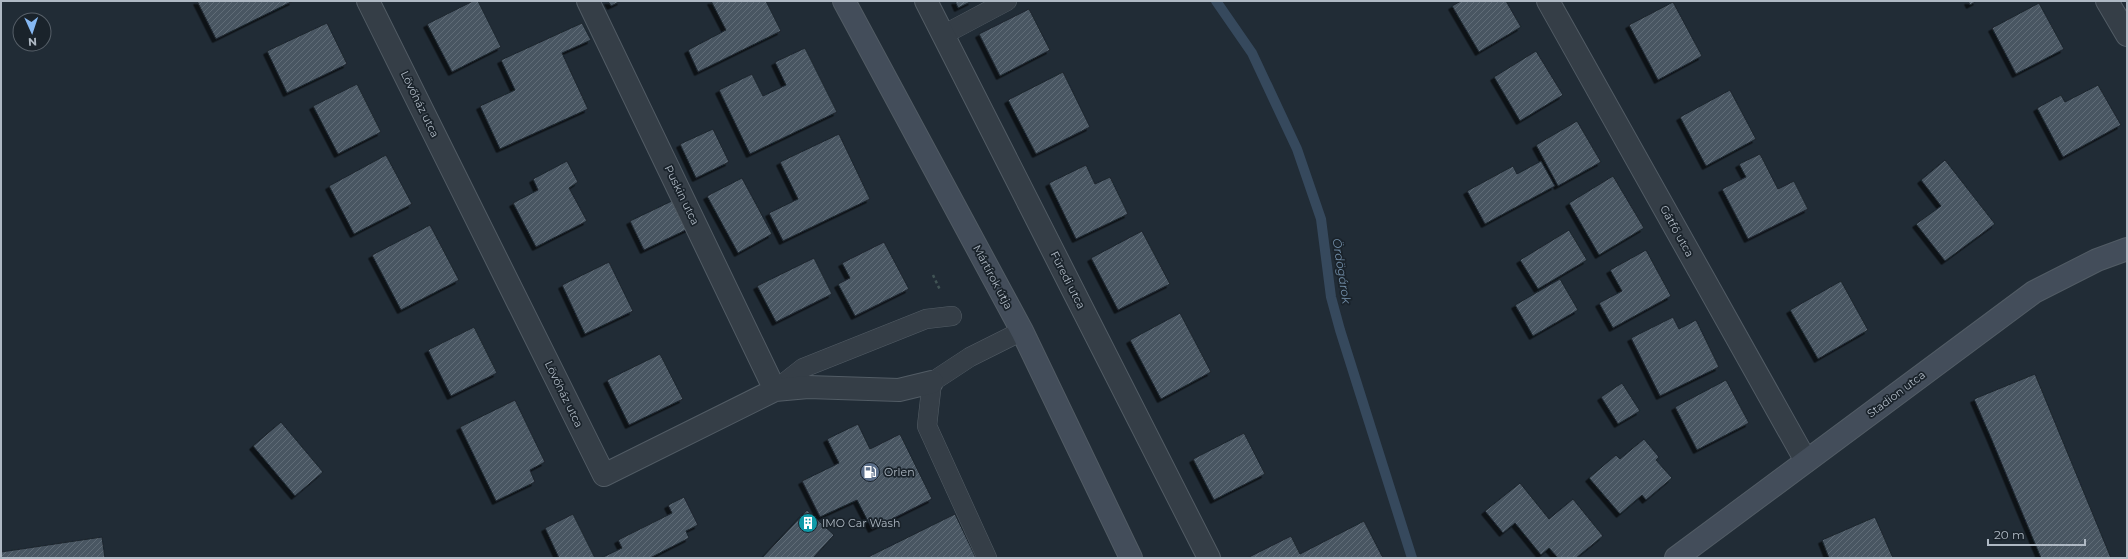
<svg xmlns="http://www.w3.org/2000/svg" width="2128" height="559" font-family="Montserrat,sans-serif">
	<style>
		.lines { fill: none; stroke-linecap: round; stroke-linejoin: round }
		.stream { stroke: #36495d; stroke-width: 10 }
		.building { fill: url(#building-hatch); stroke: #1c252d; filter: url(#shadow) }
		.lane-casing { stroke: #525c65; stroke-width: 20 }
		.street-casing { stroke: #525c65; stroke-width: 24 }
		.secondary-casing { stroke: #525c65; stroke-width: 24 }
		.path { stroke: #415455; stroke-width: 2.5; stroke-dasharray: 3 3; stroke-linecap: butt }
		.lane { stroke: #353e47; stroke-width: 19 }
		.street { stroke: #353e47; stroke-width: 22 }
		.secondary { stroke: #434d5a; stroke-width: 22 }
		.labels { text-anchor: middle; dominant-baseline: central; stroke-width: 3.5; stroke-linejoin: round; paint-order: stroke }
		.street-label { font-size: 11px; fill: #afb9c4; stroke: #1a232b }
		.poi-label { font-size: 11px; fill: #afb9c4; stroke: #1a232b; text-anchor: start }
		.water-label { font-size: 12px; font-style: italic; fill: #708ca6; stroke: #1a232b }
	</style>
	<defs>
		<pattern id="building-hatch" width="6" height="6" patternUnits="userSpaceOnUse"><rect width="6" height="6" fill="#495662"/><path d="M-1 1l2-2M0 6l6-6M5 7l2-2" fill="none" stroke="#616c77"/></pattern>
		<filter id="shadow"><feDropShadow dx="-3.5" dy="3.5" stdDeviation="0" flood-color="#0009"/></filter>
	</defs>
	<rect width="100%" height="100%" fill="#212c36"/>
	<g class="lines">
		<path class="stream" d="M1216,1L1252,53L1297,149L1321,219L1331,297L1340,330L1412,558"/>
	</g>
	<path class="building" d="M197,1H293L216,39Z
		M473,1H478L501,47L452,72L427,24Z
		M608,1H621L611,6Z
		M711,1H766L781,31L698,72L688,50L726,30Z
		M955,1H972L958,8Z
		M1461,1H1506L1521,27L1479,52L1452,6Z
		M1968,1H1977L1970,5Z
		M1673,2L1702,56L1658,80L1629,25Z
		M2039,3L2064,49L2016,74L1992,28Z
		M1029,9L1050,50L1000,76L979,34Z
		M327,23L347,64L287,93L267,51Z
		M582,23L591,40L562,53L588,109L500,149L480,106L515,90L501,60Z
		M805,48L837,112L750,154L719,90L752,74L763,96L786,85L775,62Z
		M1536,51L1563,95L1520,121L1494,77Z
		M1063,72L1090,127L1036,154L1008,100Z
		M357,84L381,132L338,154L313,106Z
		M2098,85L2121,125L2063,157L2037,108L2061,95L2065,102Z
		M1730,90L1756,139L1706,166L1680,117Z
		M1577,121L1601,162L1558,186L1536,145Z
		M713,129L729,162L696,178L680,144Z
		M839,134L870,199L783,241L769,213L798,199L780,162Z
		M1760,154L1778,189L1794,181L1808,209L1748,239L1722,189L1746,177L1739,164Z
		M386,155L412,204L354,234L329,186Z
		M1945,160L1995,224L1945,261L1916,224L1941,206L1921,180Z
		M567,161L578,182L569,188L587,221L536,247L513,203L538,190L533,179Z
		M1541,161L1555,186L1485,224L1467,191L1513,166L1517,174Z
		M1086,165L1095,184L1110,177L1128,214L1076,239L1049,183Z
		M1613,176L1644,228L1599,255L1569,203Z
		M742,178L772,234L738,253L707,196Z
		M676,199L690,228L644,250L630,221Z
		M430,225L459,280L401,310L372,255Z
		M1569,230L1587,260L1538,289L1520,260Z
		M1142,231L1170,284L1118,310L1091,258Z
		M884,242L909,289L855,316L838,284L850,278L842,263Z
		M1646,250L1671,296L1613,328L1599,303L1622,291L1610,270Z
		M814,258L832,294L776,322L757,286Z
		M609,262L633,311L585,334L562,285Z
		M1560,279L1578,310L1533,336L1515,305Z
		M1841,281L1868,330L1818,359L1790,310Z
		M1180,313L1211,372L1161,399L1130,340Z
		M1673,317L1679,329L1696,320L1719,367L1660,396L1631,338Z
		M474,327L497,373L451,396L428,350Z
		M660,354L683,399L629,425L607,380Z
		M2035,374L2111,558H2041L1991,438L1974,399Z
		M1726,380L1749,423L1697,450L1675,407Z
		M1622,383L1640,411L1618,424L1601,397Z
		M515,400L545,462L530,470L535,482L496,501L460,427Z
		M281,422L323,472L295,496L253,446Z
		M858,424L870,449L900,434L932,499L872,529L857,500L820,517L802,481L839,463L827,439Z
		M1244,433L1265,474L1214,500L1193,459Z
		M1644,439L1659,457L1656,460L1672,478L1646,500L1642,495L1620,514L1589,478L1616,455L1620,459Z
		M1520,483L1549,519L1573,499L1603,536L1576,558H1558L1549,548L1541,555L1515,523L1503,533L1485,511Z
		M684,497L698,525L686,531L689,538L650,558H601L622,548L618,540L672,513L668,505Z
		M807,510L834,535L813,558H762Z
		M573,514L595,558H559L545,528Z
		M955,514L976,558H866Z
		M1875,517L1893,558H1829L1822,540Z
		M1364,521L1383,558H1247L1291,536L1300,554Z
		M102,537L105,558H1V552Z"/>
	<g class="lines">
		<g class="lane-casing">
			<path id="lane" d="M943,35L1007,1
				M775,390L803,368L926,319L952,316
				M987,558L927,426L932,382L970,357L1022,331"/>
		</g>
		<g class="street-casing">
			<path id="street" d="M368,1L604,475L775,390L808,387L899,390L932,382
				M588,1L775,390
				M926,1L1209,558
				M1548,1L1806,461
				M2107,1L2127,35"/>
		</g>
		<g class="secondary-casing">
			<path id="secondary" d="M844,1L1022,331L1131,558
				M1676,558L2034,292L2097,260L2127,249"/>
		</g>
		<path class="path" d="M933,275L940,290"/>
		<use href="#lane" class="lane"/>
		<use href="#street" class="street"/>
		<use href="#secondary" class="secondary"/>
	</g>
	<defs>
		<g id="fuel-disc" transform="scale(1)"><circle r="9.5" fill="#5c6f8a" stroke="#1a232b"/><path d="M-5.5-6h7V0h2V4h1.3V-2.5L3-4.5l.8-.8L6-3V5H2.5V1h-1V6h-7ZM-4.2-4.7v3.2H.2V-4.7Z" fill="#fff"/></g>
		<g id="building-disc" transform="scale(1)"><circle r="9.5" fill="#0f9aa8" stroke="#1a232b"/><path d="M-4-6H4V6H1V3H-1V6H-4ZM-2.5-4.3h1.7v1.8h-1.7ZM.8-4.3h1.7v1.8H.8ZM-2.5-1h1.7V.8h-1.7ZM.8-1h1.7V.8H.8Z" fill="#fff"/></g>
	</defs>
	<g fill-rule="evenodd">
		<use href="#fuel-disc" x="870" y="472"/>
		<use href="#building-disc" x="808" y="523"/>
	</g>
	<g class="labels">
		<g class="street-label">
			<text transform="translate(420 104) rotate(64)">Lövőház utca</text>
			<text transform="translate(682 195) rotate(64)">Puskin utca</text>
			<text transform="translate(1677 231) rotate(61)">Gátfő utca</text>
			<text transform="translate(993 277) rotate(62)">Mártírok útja</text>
			<text transform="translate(1068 280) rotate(63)">Füredi utca</text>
			<text transform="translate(564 394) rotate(64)">Lövőház utca</text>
			<text transform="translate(1896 394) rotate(-37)">Stadion utca</text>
		</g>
		<g class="poi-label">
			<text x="884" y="472">Orlen</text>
			<text x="822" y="523">IMO Car Wash</text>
		</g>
		<g class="water-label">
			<text transform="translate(1342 271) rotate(81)">Ördögárok</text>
		</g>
	</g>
	<rect width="2128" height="559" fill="none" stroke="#afb9c4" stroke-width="4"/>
	<g transform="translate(32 32) rotate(177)"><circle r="19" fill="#1a232b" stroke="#565f68"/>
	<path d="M0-3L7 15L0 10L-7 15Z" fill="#86b8f2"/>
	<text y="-6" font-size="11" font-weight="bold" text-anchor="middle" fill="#afb9c4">N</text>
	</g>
	<path d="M1988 539v6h97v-6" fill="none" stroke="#afb9c4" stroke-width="2"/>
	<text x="1994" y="539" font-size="12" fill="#afb9c4" stroke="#1a232b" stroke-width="3" paint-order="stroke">20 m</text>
</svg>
